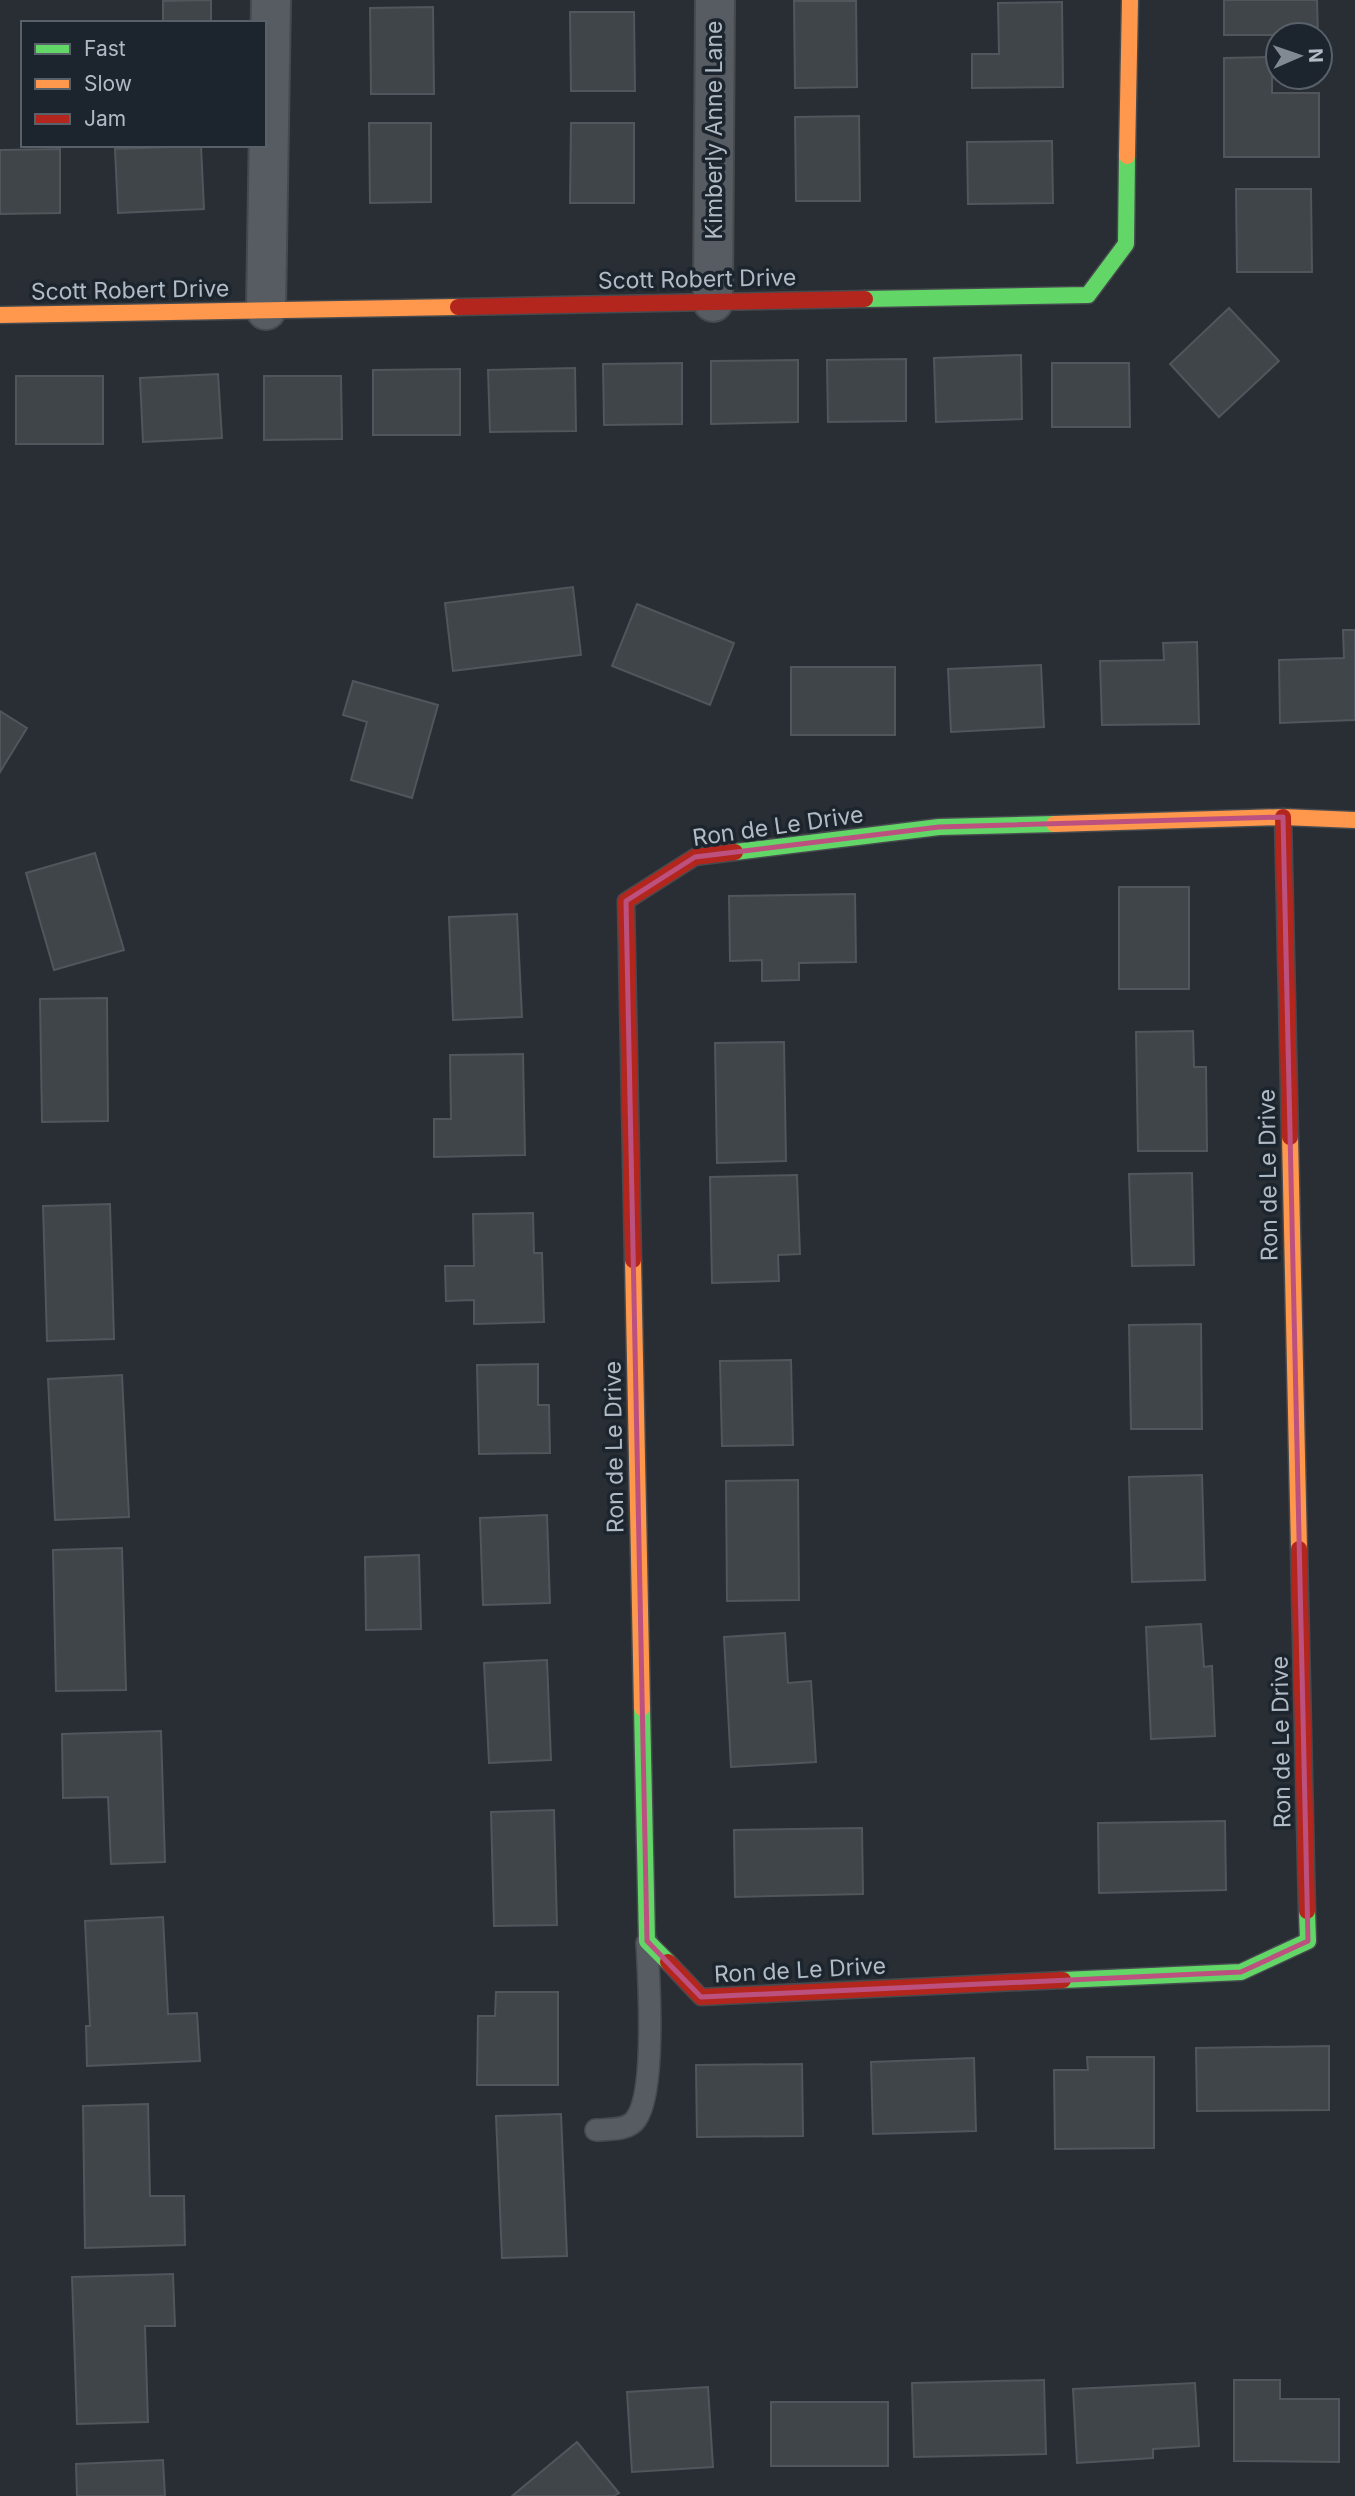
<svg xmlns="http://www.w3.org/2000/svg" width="1355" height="2496" font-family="Inter,sans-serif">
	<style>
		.building { fill: #40454a; stroke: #50565b; stroke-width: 2 }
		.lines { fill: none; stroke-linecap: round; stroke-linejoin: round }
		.lane-casing { stroke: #464a4e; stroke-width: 24 }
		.street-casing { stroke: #464a4e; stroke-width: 42 }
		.fast-casing { stroke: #464a4e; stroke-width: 19 }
		.slow-casing { stroke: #464a4e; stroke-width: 19 }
		.jam-casing { stroke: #464a4e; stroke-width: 19 }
		.lane { stroke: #575c62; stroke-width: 21 }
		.street { stroke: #575c62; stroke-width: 38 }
		.fast { stroke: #63d668; stroke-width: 16 }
		.slow { stroke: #ff974d; stroke-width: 16 }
		.jam { stroke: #b3261e; stroke-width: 16 }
		.marked { fill: none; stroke: #bc5180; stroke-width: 5; stroke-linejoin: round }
		.labels { text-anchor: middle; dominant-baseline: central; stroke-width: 7; stroke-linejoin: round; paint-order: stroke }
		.street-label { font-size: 23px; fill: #b1bbc5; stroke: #1c252e }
	</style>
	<rect width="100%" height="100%" fill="#282e33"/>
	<path class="building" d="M211,0V23H163V1Z
		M1224,0H1317L1318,35H1224Z
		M794,1H856L857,87L795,88Z
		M1062,2L1063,87L972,88V54H999L998,3Z
		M433,7L434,94H371L370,8Z
		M570,12H634L635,91H571Z
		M1272,57V93H1319V157H1224V58Z
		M859,116L860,201H796L795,117Z
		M369,123H431V202L370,203Z
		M571,123H634V203H570Z
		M1052,141L1053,203L968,204L967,142Z
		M201,146L204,209L118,213L115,149Z
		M60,149V213L0,214V150Z
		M1236,189H1311L1312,272H1237Z
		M1229,308L1279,361L1219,417L1170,364Z
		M1021,355L1022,419L936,422L934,358Z
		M906,359V421L828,422L827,360Z
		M798,360V422L711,424V361Z
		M682,363V424L604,425L603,364Z
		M1052,363H1129L1130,427H1052Z
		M575,368L576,431L490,432L488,370Z
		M460,369V435H373V370Z
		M218,374L222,438L143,442L140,378Z
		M16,376H103V444H16Z
		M264,376H341L342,439L264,440Z
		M573,587L581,655L453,671L445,603Z
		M637,604L734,643L710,705L612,666Z
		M1343,630H1355V720L1280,723L1279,660L1344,658Z
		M1197,642L1199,724L1102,725L1100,661L1164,660L1163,643Z
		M1041,665L1044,727L951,732L948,669Z
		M791,667H895V735H791Z
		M353,681L438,705L412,798L351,780L367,722L343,715Z
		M0,711L27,728L0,772Z
		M95,853L124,950L54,970L26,873Z
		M1119,887H1189V989H1119Z
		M855,894L856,962L799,963V980L762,981V960L730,961L729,896Z
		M517,914L522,1017L453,1020L449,917Z
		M107,998L108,1121L42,1122L40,999Z
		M1193,1031L1194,1067H1206L1207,1151H1138L1136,1032Z
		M784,1042L786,1161L717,1163L715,1043Z
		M523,1054L525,1155L434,1157V1119H451L450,1055Z
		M1192,1173L1194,1265L1132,1266L1129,1174Z
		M797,1175L800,1254L778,1255L779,1281L712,1283L710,1177Z
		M110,1204L114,1339L47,1341L43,1206Z
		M533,1213L534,1253H542L544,1322L474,1324V1300L446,1301L445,1266H474L473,1214Z
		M1201,1324L1202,1429H1131L1129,1325Z
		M791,1360L793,1445L722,1446L720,1361Z
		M538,1364V1405H549L550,1453L479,1454L477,1365Z
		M122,1375L129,1517L55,1520L48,1379Z
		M1202,1475L1205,1580L1132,1582L1129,1477Z
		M798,1480L799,1600L727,1601L726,1481Z
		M547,1515L550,1603L483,1605L480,1518Z
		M122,1548L126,1690L56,1691L53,1550Z
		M419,1555L421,1629L366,1630L365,1557Z
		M1201,1624L1204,1667L1212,1666L1215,1736L1151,1739L1146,1627Z
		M785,1633L788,1683L811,1681L816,1762L731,1767L724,1637Z
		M547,1660L551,1760L489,1763L484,1663Z
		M161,1731L165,1862L111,1864L108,1797L63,1798L62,1734Z
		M554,1810L557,1925L494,1926L491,1812Z
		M1225,1821L1226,1890L1099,1893L1098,1823Z
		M862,1828L863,1894L735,1897L734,1830Z
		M163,1917L168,2014L197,2013L200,2061L87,2066L86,2026H90L85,1921Z
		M496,1992H558V2085H477L478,2016H495Z
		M1329,2046V2110L1197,2111L1196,2048Z
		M1087,2057H1154V2148L1055,2149L1054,2070H1088Z
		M974,2058L976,2131L873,2134L871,2062Z
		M802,2064L803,2136L697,2137L696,2065Z
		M148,2104L150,2196H184L185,2245L85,2248L83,2106Z
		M561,2114L567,2256L502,2258L496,2116Z
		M173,2274L175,2326H145L148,2422L77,2424L72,2277Z
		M1044,2380L1046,2454L914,2457L912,2383Z
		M1234,2380H1280V2399H1339V2462L1234,2461Z
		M1195,2383L1199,2446L1153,2449V2458L1077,2463L1073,2389Z
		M708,2387L713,2467L632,2472L627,2392Z
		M771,2402H888V2466H771Z
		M577,2442L619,2493L614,2496H512Z
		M163,2460L165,2496H77L76,2464Z"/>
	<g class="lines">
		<g class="lane-casing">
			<path id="lane" d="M596,2130C609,2129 628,2131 636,2119C656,2092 649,1979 647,1943"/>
		</g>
		<g class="street-casing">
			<path id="street" d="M713,302L715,0
				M266,310L271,0"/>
		</g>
		<g class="fast-casing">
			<path id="fast" d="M865,299L1088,295L1126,244L1127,156
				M735,852L939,827L1054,824
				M642,1708L647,1941L668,1962
				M1063,1980L1241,1972L1308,1941L1307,1911"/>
		</g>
		<g class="slow-casing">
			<path id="slow" d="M1127,156L1130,0
				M0,315L458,307
				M1054,824L1283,817L1355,820
				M1290,1137L1299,1549
				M633,1260L642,1708"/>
		</g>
		<g class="jam-casing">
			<path id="jam" d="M458,307L865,299
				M1283,817L1290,1137
				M633,1260L626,901L695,857L735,852
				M1299,1549L1307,1911
				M668,1962L701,1997L1063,1980"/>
		</g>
		<use href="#lane" class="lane"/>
		<use href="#street" class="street"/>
		<use href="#fast" class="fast"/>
		<use href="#slow" class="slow"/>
		<use href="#jam" class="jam"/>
	</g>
	<path class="marked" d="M1283,817L1308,1941L1241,1972L701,1997L647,1941L626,901L695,857L939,827Z"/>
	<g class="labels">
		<g class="street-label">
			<text transform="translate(714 130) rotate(-90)">Kimberly Anne Lane</text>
			<text transform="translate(697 279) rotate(-1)">Scott Robert Drive</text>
			<text transform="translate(130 290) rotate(-1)">Scott Robert Drive</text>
			<text transform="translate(778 826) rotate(-8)">Ron de Le Drive</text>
			<text transform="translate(1268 1175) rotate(-91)">Ron de Le Drive</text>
			<text transform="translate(614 1447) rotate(-91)">Ron de Le Drive</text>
			<text transform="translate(1281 1742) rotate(-91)">Ron de Le Drive</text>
			<text transform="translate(800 1970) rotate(-3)">Ron de Le Drive</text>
		</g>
	</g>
	<rect x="21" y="21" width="245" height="126" fill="#1c252e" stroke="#58616a" stroke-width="2"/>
	<rect x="35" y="44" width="35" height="10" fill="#63d668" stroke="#58616a" stroke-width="2"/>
	<text x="84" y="56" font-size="21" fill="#b1bbc5">Fast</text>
	<rect x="35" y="79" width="35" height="10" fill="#ff974d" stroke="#58616a" stroke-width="2"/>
	<text x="84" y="91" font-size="21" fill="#b1bbc5">Slow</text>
	<rect x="35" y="114" width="35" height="10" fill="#b3261e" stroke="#58616a" stroke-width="2"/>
	<text x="84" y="126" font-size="21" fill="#b1bbc5">Jam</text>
	<g transform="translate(1299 56) rotate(88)"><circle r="33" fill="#1c252e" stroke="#58616a" stroke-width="2"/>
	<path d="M0-5L12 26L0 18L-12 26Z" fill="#818a92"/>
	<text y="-10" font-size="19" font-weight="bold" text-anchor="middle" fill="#b1bbc5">N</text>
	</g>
</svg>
